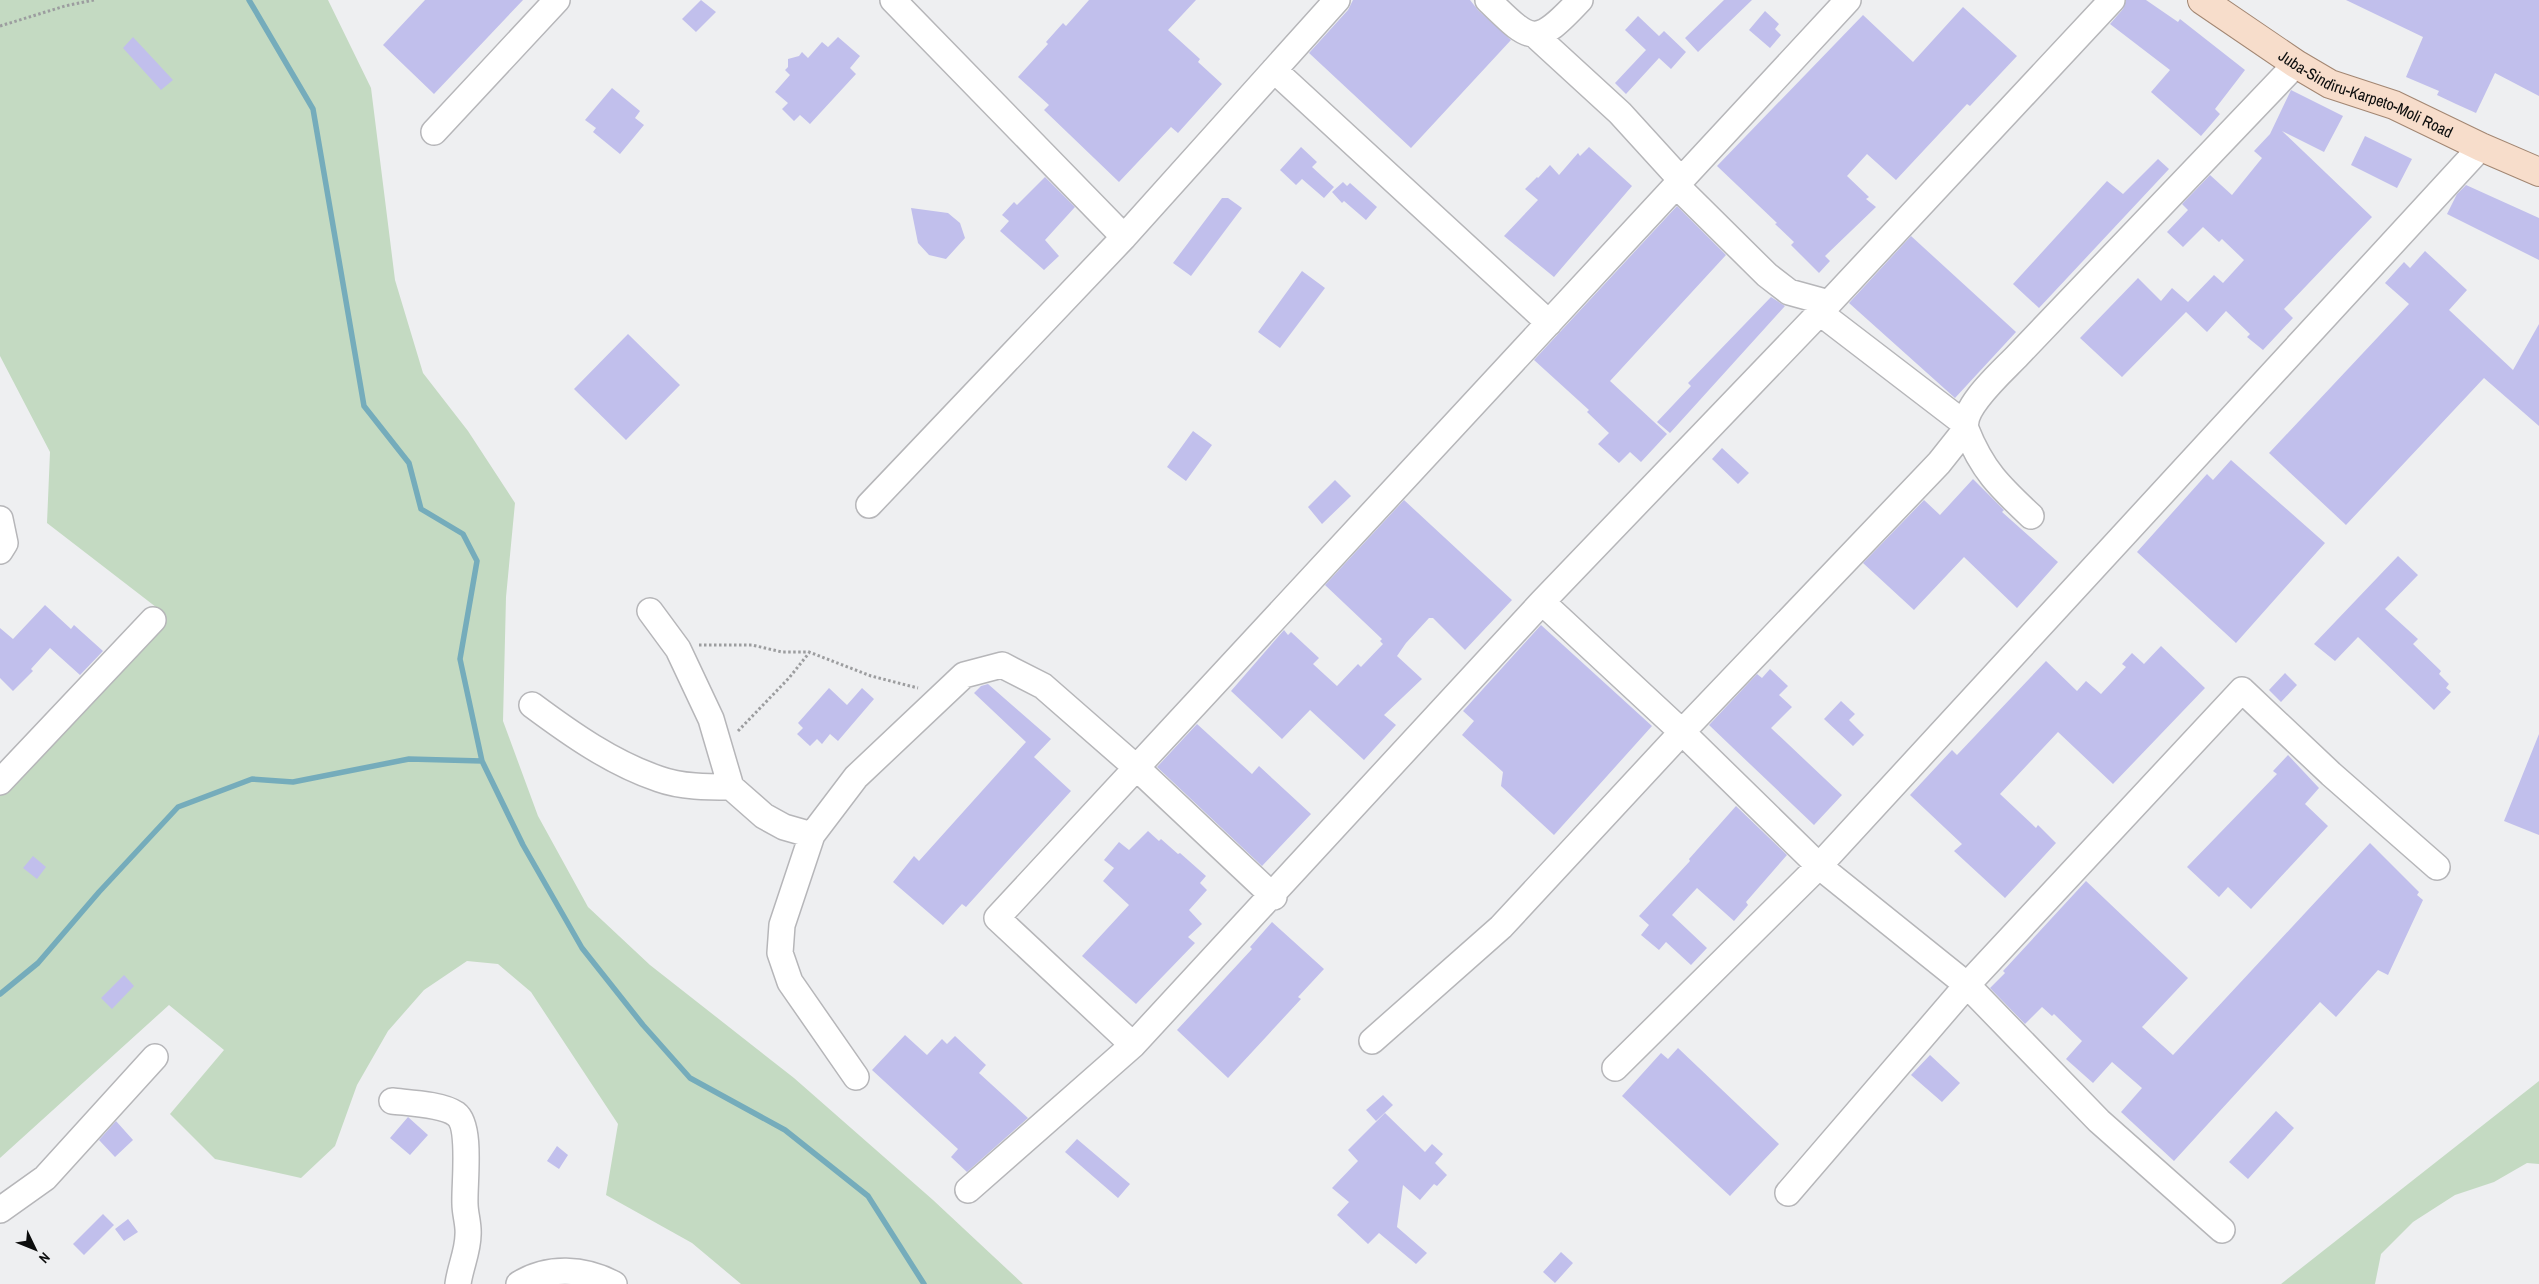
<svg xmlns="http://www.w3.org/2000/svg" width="2539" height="1284" font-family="'Archivo Narrow',sans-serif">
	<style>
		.green { fill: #c4dac2 }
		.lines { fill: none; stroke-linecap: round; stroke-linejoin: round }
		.stream { stroke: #75acbb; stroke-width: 5.5 }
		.building { fill: #c1bfec }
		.minor-casing { stroke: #b6b6b9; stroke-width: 28 }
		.major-casing { stroke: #a28672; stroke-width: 30 }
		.path { stroke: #9c9d9f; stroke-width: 3; stroke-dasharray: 2.5 2.5; stroke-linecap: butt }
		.minor { stroke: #fff; stroke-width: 25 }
		.major { stroke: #f7ddcb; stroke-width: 28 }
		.labels { text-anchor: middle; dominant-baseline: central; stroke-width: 5; stroke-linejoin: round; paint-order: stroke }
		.street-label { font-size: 16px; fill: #0c0d0d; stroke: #eeeff1 }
	</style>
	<rect width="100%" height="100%" fill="#eeeff1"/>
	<path class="green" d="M0,0H328L371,88L395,280L423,373L468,431L515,503L506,597L503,721L538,816L588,907L650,965L794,1078L933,1200L1023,1284H741L692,1243L606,1195L618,1124L531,992L498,964L467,961L424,990L388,1031L357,1085L335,1146L301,1178L215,1159L170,1114L224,1050L169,1005L0,1158V786L165,614L47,523L50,452L0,356Z
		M2539,1081V1164L2527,1163L2494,1182L2455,1195L2413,1222L2381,1254L2375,1284H2281Z"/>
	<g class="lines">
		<path class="stream" d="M249,0L313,109L364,406L409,463L421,509L463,534L477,561L460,659L482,761L523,845L582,948L643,1025L690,1078L785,1130L868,1196L924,1284
			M0,994L38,963L99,892L178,807L252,779L293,782L409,759L482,761"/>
	</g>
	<path class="building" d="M425,0H523L434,94L383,45Z
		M701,0L716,12L696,32L682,19Z
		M1089,0H1196L1168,30L1200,59L1198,62L1222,84L1178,133L1171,127L1119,182L1044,110L1049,105L1018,77L1048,44L1046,42L1063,23L1066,26Z
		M1353,0H1470L1478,10L1511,40L1411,148L1309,53L1348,10Z
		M1724,0H1752L1698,52L1685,38Z
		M2126,0H2146L2178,22L2180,19L2245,70L2215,109L2220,114L2201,136L2151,92L2170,70L2110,24L2123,9Z
		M2346,0H2539V96L2495,73L2476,113L2456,104L2437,95L2439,91L2406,77L2423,37Z
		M1963,7L2017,56L1970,106L1967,104L1896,180L1867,154L1847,176L1869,197L1866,199L1876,207L1825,256L1830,261L1819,273L1791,245L1794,242L1775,224L1777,223L1717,166L1863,15L1913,62Z
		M1765,11L1779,24L1775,29L1781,35L1770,48L1749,30Z
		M1638,16L1659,36L1664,31L1686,52L1671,69L1659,58L1626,94L1615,83L1646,50L1625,30Z
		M133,37L173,80L161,90L123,48Z
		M838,37L860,56L850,68L856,74L810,124L800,115L794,121L782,109L788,103L775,92L790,75L785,70L788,67V59L799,56L802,52L808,58L822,42L828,47Z
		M612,88L640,111L635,118L644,125L620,154L593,132L596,128L585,120Z
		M2291,90L2343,116L2324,152L2282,131L2372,217L2284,309L2293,318L2263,350L2247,337L2250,334L2226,311L2207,332L2186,312L2122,377L2080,338L2138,278L2161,301L2172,288L2188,302L2214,275L2223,283L2244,260L2222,239L2219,242L2203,227L2183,247L2167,232L2188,210L2182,204L2210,175L2232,195L2262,158L2254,151L2270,134Z
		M2365,136L2412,159L2397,188L2351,165Z
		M1301,147L1317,162L1312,167L1334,187L1324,198L1302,179L1296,185L1280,170Z
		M1589,147L1632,186L1554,277L1504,236L1538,200L1525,189L1537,177L1538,178L1550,165L1559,175L1578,153L1580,156Z
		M2158,159L2169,169L2039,308L2013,284L2107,181L2123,194Z
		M1045,177L1075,207L1045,240L1059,256L1044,270L1000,231L1009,221L1002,215L1014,202L1017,205Z
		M1343,182L1347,186L1350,183L1377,207L1366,220L1344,201L1342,203L1332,192Z
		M2466,185L2539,218V260L2447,214L2457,194Z
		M1222,198H1228L1242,208L1191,276L1173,263Z
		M1677,206L1726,255L1610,381L1667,434L1641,462L1630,452L1619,463L1598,444L1609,433L1587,412L1589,410L1534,360Z
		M911,208L948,213L960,223L965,238L946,259L929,255L918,243Z
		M1911,236L2016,332L1955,398L1849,303Z
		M2425,251L2467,290L2449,310L2513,370L2539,324V426L2484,378L2346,525L2269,453L2409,304L2385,283L2404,262L2410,268Z
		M1302,271L1325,288L1280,348L1258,332Z
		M1771,297L1785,306L1670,433L1657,422L1691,386L1688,383Z
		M628,334L680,385L626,440L574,389Z
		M1193,431L1212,445L1186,481L1167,467Z
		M1722,448L1749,473L1738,484L1712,459Z
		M2231,460L2325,543L2236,643L2137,552L2207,474L2213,480Z
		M1973,479L2004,510L2002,512L2058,562L2017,608L1964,557L1914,610L1863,563L1924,500L1940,515Z
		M1335,480L1351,496L1322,524L1308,507Z
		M1404,500L1512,600L1465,650L1433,618H1429L1406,643L1397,656L1422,679L1384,715L1396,725L1364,760L1310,710L1282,739L1231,691L1284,630L1288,635L1291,632L1319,658L1313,664L1337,686L1358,664L1361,667L1383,644L1380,641L1382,639L1325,585Z
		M2398,556L2418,575L2385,609L2418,639L2413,644L2441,671L2439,674L2449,684L2446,688L2451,692L2434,710L2358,637L2335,661L2314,644Z
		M45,605L71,629L74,625L103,651L80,675L50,648L31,669L33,671L13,691L0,678V628L13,639Z
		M1541,625L1652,726L1554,835L1501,786L1503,772L1462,735L1474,721L1463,711Z
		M2161,646L2205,688L2113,784L2058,732L2000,794L2036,828L2038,825L2056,843L2005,898L1954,851L1962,844L1910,795L1952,750L1957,755L2046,661L2077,691L2086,681L2101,694L2126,667L2122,664L2132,653L2144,664Z
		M1770,669L1788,686L1779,695L1792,707L1771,728L1842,795L1814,825L1709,725L1757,674L1762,678Z
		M2285,673L2297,685L2281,702L2269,690Z
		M988,684L1051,739L1034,757L1071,791L966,907L962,904L943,925L893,882L914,856L919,861L1026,742L974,693L981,686Z
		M829,688L847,705L862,688L874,699L838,741L830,734L822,744L817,739L810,746L797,734L803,728L798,723Z
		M1841,701L1855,714L1849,720L1864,735L1853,746L1824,719Z
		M1197,724L1252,774L1259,766L1311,814L1262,866L1157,767Z
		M2539,734V835L2504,821Z
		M2288,755L2319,788L2305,804L2328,826L2251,909L2228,887L2219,897L2187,867L2277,774L2273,771Z
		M1736,806L1787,855L1746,902L1748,905L1734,921L1697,888L1672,915L1707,948L1691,965L1666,942L1659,950L1641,935L1649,925L1639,916L1690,861L1689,859Z
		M1148,831L1159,841L1161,839L1178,854L1180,853L1206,876L1200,883L1207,890L1189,910L1202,924L1188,937L1195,943L1136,1004L1082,956L1129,905L1103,881L1114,868L1104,860L1119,842L1129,850Z
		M2370,843L2419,892L2417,895L2423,900L2388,975L2378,970L2336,1017L2320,1002L2174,1161L2121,1112L2142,1088L2112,1062L2093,1083L2066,1059L2082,1041L2054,1014L2052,1016L2042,1007L2025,1024L1990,988L2005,973L2003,971L2086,881L2188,978L2142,1027L2173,1055Z
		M33,856L46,867L37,879L23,868Z
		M1272,922L1324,969L1298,997L1301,999L1228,1078L1177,1030L1252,949L1250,947Z
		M124,975L134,986L112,1009L101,998Z
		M905,1035L927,1055L942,1039L947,1044L955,1036L986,1065L979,1073L1028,1118L967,1172L951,1157L958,1149L872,1070Z
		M1678,1048L1779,1144L1730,1196L1622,1096L1661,1053L1668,1059Z
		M1930,1055L1960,1083L1942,1102L1911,1075Z
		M1383,1095L1393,1105L1376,1121L1366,1110Z
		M2276,1111L2294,1128L2248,1179L2229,1162Z
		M1385,1113L1425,1152L1432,1144L1443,1154L1435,1163L1447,1175L1437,1186L1434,1184L1420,1200L1403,1185L1397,1227L1427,1253L1416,1264L1379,1233L1368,1244L1337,1215L1349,1202L1332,1188L1358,1161L1348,1150Z
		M408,1117L428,1135L410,1155L390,1138Z
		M116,1121L133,1140L115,1157L99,1140Z
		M1077,1139L1130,1184L1118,1198L1065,1152Z
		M557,1146L568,1155L559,1169L547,1161Z
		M103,1214L114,1225L84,1255L73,1244Z
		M128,1219L138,1232L124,1241L115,1229Z
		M1561,1252L1573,1263L1555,1283L1543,1272Z"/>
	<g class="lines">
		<g class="minor-casing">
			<path id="minor" d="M893,0L1124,237
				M1488,0C1532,43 1535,48 1580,0
				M1536,36L1620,113L1682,181
				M1274,70L1549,323
				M434,132L557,0
				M1677,186L1767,275L1789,292L1829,303
				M1819,312L1965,424
				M869,505L1124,237L1337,0
				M2031,516C2000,487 1982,470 1966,429C1961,407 2004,370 2018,355L2296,64
				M0,519L5,543L0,551
				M1542,602L1682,732L1819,866L1967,985L2099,1121L2222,1230
				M650,611L678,649L711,719L731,787L764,816L784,827L812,835
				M532,705C571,734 612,763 659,779C681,787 708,787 731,787
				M0,782L153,620
				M1372,1041L1501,927L1682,732L1939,463L1966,429
				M1133,1045L997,918L1848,0
				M1615,1068L1819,866L2481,147
				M856,1077L790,982L780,953L782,925L812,835L856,777L964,675L1002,665L1043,686L1139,770L1274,897
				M392,1101C408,1103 442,1104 456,1114C472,1126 464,1184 465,1204C465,1214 469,1225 468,1235C468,1251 460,1268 458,1284
				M968,1190L1133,1045L1542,602L1829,303L2112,0
				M1788,1193L1967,985L2242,690L2331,774L2437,867
				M0,1210L45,1178L155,1057
				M519,1284C548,1266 584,1268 614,1284"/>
		</g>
		<g class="major-casing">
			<g id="major">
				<path id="s1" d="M2202,0L2296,64L2330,84L2394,105L2481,147L2539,172"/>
			</g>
		</g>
		<path class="path" d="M0,26L65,6L94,0
			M699,645H752L782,652H809L871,676L918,688
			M738,731L789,678L809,653"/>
		<use href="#minor" class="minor"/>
		<use href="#major" class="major"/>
	</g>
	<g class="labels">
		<g class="street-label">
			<text stroke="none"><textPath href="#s1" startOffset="190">Juba-Sindiru-Karpeto-Moli Road</textPath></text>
		</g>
	</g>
	<g transform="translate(35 1249) rotate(133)" stroke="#eeeff1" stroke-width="4" paint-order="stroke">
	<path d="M0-4L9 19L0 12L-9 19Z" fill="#0c0d0d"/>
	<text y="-8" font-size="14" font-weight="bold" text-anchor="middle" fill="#0c0d0d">N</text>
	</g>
</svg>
